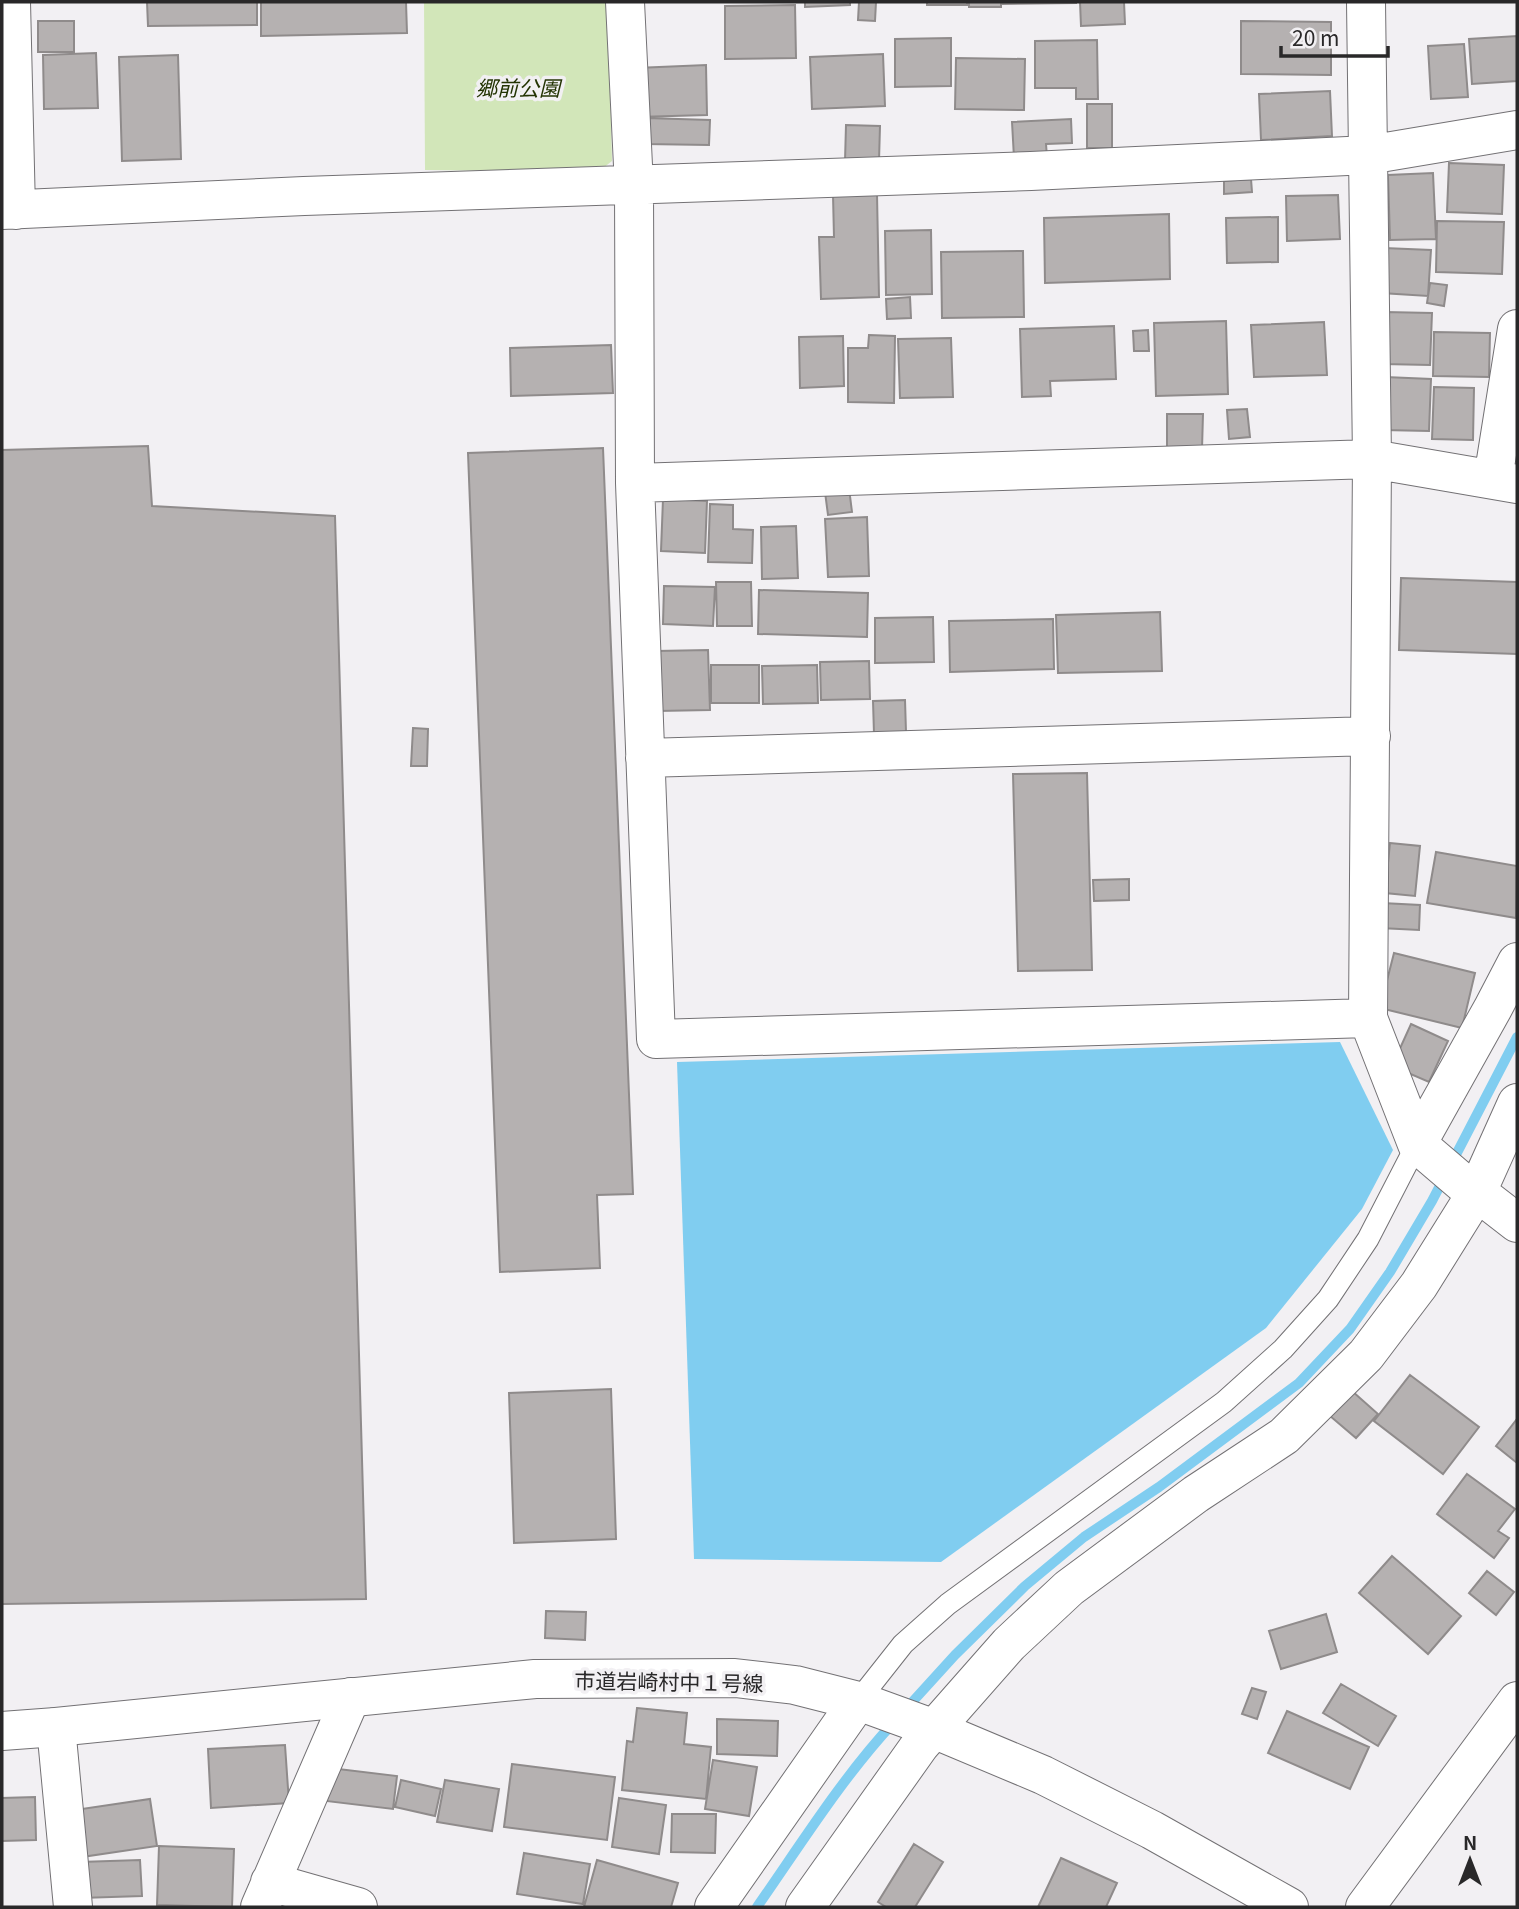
<svg xmlns="http://www.w3.org/2000/svg" width="1519" height="1909" font-family="Georgia,'Noto Sans JP',serif">
	<style>
		.green { fill: #d2e6b9 }
		.water { fill: #80cdf0 }
		.lines { fill: none; stroke-linecap: round; stroke-linejoin: round }
		.stream { stroke: #80cdf0; stroke-width: 10 }
		.building { fill: #b5b1b1; stroke: #8f8b8b; stroke-width: 2 }
		.lane-casing { stroke: #737174; stroke-width: 23 }
		.street-casing { stroke: #737174; stroke-width: 40 }
		.secondary-casing { stroke: #737174; stroke-width: 40 }
		.lane { stroke: #fff; stroke-width: 21 }
		.street { stroke: #fff; stroke-width: 38 }
		.secondary { stroke: #fff; stroke-width: 38 }
		.labels { text-anchor: middle; dominant-baseline: central; stroke-width: 7; stroke-linejoin: round; paint-order: stroke }
		.park-label { font-size: 21px; font-style: italic; fill: #243404; stroke: #f2f0f3 }
		.street-label { font-size: 21px; fill: #292829; stroke: #f2f0f3 }
	</style>
	<rect width="100%" height="100%" fill="#f2f0f3"/>
	<path class="green" d="M424,2H608L612,161L598,172L425,170Z"/>
	<path class="water" d="M1340,1042L1393,1150L1362,1209L1266,1328L941,1562L694,1559L677,1062Z"/>
	<g class="lines">
		<path class="stream" d="M905,1710L955,1655L1025,1586L1084,1537L1159,1487L1299,1383L1350,1329L1390,1272L1432,1201L1517,1037
			M757,1907C801,1844 842,1778 894,1722"/>
	</g>
	<path class="building" d="M147,2H257V25L148,26Z
		M261,2H406L407,33L261,36Z
		M805,2H850V5L805,7Z
		M859,2H876L875,21L858,20Z
		M927,2H967V5H927Z
		M969,2H1001V7H969Z
		M1003,2H1076V3L1003,4Z
		M1080,2H1124L1125,24L1081,26Z
		M795,5L796,58L725,59V6Z
		M38,21H74V52H38Z
		M1241,21L1331,22V75L1241,74Z
		M1517,36V81L1472,84L1469,39Z
		M951,38V86L895,87V39Z
		M1097,40L1098,99H1076V88H1035V41Z
		M1464,44L1468,97L1431,99L1428,46Z
		M96,53L98,108L44,109L43,55Z
		M883,54L885,106L812,109L810,57Z
		M178,55L181,159L122,161L119,57Z
		M956,58L1025,59L1024,110L955,109Z
		M706,65L707,115L637,117L636,68Z
		M1330,91L1332,136L1261,140L1259,94Z
		M1087,104H1112V148H1087Z
		M646,118L710,120L709,145L645,144Z
		M1071,119L1072,143L1046,144L1047,157L1014,158L1012,122Z
		M846,125L880,126L879,161H845Z
		M1449,163L1504,165L1502,214L1447,212Z
		M1433,173L1436,239L1390,240L1388,175Z
		M1251,179L1252,192L1224,194V181Z
		M877,194L879,297L821,299L819,237H834L833,195Z
		M1338,195L1340,239L1287,241L1286,196Z
		M1169,214L1170,279L1045,283L1044,218Z
		M1278,217V262L1227,263L1226,218Z
		M1437,221L1504,222L1502,274L1436,272Z
		M931,230L932,294L886,295L885,231Z
		M1384,248L1431,250L1428,296L1381,293Z
		M1023,251L1024,317L942,318L941,252Z
		M1430,283L1447,285L1444,306L1427,303Z
		M910,297L911,318L887,319L886,299Z
		M1385,312L1432,313L1430,365L1383,364Z
		M1226,321L1228,394L1156,396L1154,323Z
		M1324,322L1327,375L1254,377L1251,325Z
		M1114,326L1116,379L1050,381L1051,396L1022,397L1020,329Z
		M1148,330L1149,351H1134L1133,331Z
		M1434,332L1490,333L1489,377L1433,376Z
		M869,335L895,336L894,403L848,402V348H868Z
		M843,336L844,386L800,388L799,337Z
		M951,338L953,397L900,398L898,339Z
		M611,345L613,393L511,396L510,348Z
		M1385,377L1431,379L1429,431L1383,430Z
		M1434,387L1474,388L1473,440L1432,439Z
		M1247,409L1250,437L1229,439L1227,410Z
		M1167,414H1203L1202,449H1167Z
		M148,446L152,506L335,516L366,1599L2,1604V450Z
		M603,448L633,1194L597,1195L600,1268L500,1272L468,453Z
		M849,488L852,512L828,515L825,492Z
		M663,499L707,501L705,553L661,551Z
		M710,504L733,505V529L753,530L752,563L708,562Z
		M867,517L869,576L828,577L825,519Z
		M796,526L798,578L762,579L761,527Z
		M1401,578L1517,582V654L1399,650Z
		M716,582H751L752,626H717Z
		M664,586L715,587L713,626L663,624Z
		M759,590L868,593L867,637L758,634Z
		M1160,612L1162,671L1058,673L1056,615Z
		M933,617L934,662L875,663V618Z
		M1053,619L1054,669L950,672L949,621Z
		M708,650L710,710L658,711L657,651Z
		M869,661L870,699L821,700L820,662Z
		M711,665H759V703H711Z
		M817,665L818,703L763,704L762,666Z
		M905,700L906,732L874,734L873,701Z
		M413,728L428,729L427,766H411Z
		M1087,773L1092,970L1018,971L1013,774Z
		M1390,843L1420,846L1415,896L1385,893Z
		M1436,852L1517,866L1516,918L1427,903Z
		M1129,879V900L1094,901L1093,880Z
		M1382,903L1420,905L1419,930L1380,928Z
		M1394,953L1475,973L1462,1028L1380,1008Z
		M1411,1024L1448,1041L1429,1082L1392,1066Z
		M1410,1375L1479,1427L1443,1474L1374,1421Z
		M611,1389L616,1539L514,1543L509,1393Z
		M1352,1391L1378,1414L1356,1438L1330,1416Z
		M1517,1419V1463L1496,1446Z
		M1467,1474L1515,1509L1498,1531L1509,1538L1494,1558L1437,1514Z
		M1392,1556L1461,1616L1428,1654L1359,1593Z
		M1487,1571L1514,1592L1496,1615L1469,1593Z
		M546,1611L586,1612L585,1640L545,1638Z
		M1326,1614L1337,1652L1281,1669L1269,1631Z
		M1341,1684L1396,1716L1378,1746L1323,1713Z
		M1252,1688L1266,1692L1257,1719L1242,1714Z
		M637,1708L687,1713L684,1744L711,1747L706,1799L622,1790L627,1741L633,1742Z
		M1287,1711L1369,1747L1350,1789L1268,1753Z
		M717,1719L778,1721L777,1756L717,1754Z
		M285,1745L289,1803L211,1808L208,1749Z
		M713,1760L757,1767L749,1816L705,1809Z
		M512,1764L615,1777L607,1840L504,1827Z
		M330,1768L397,1776L393,1809L326,1801Z
		M401,1780L441,1789L435,1816L395,1807Z
		M445,1780L499,1789L492,1831L437,1822Z
		M35,1797L36,1840L2,1841V1798Z
		M619,1798L666,1805L659,1854L612,1847Z
		M150,1799L157,1846L75,1858L68,1811Z
		M672,1814H716L715,1853L671,1852Z
		M914,1844L943,1862L915,1907H886L878,1902Z
		M159,1846L234,1849L232,1907L157,1905Z
		M524,1853L590,1864L583,1904L517,1894Z
		M1061,1858L1117,1883L1106,1907H1038Z
		M140,1860L142,1896L81,1898L80,1862Z
		M597,1860L678,1883L671,1907H584Z"/>
	<g class="lines">
		<g class="lane-casing">
			<path id="lane" d="M858,1701L903,1644L948,1604L1224,1402L1283,1349L1328,1299L1368,1239L1417,1144"/>
		</g>
		<g class="street-casing">
			<path id="street" d="M11,2L16,210
				M625,2L634,186L635,483L656,1039L1368,1018
				M1366,2L1372,459L1368,1018L1417,1144L1465,1185L1477,1192L1517,1223
				M2,210L304,196L1031,171L1368,155L1517,130
				M1493,479L1517,329
				M635,483L1372,459L1517,484
				M645,758L1371,736
				M1417,1144L1493,1008L1517,962
				M56,1727L73,1907
				M270,1882L358,1907
				M260,1907L351,1697
				M714,1907L858,1701
				M805,1907L920,1745L1009,1644L1069,1588L1196,1494L1284,1436L1366,1355L1419,1285L1477,1192L1517,1103"/>
		</g>
		<g class="secondary-casing">
			<path id="secondary" d="M2,1731L56,1727L535,1679L735,1678L795,1685L858,1701L924,1725L1043,1775L1152,1830L1289,1907
				M1365,1907L1517,1701"/>
		</g>
		<use href="#lane" class="lane"/>
		<use href="#street" class="street"/>
		<use href="#secondary" class="secondary"/>
	</g>
	<g class="labels">
		<g class="park-label">
			<text x="518" y="87">郷前公園</text>
		</g>
		<g class="street-label">
			<text transform="translate(669 1681) rotate(1)">市道岩崎村中１号線</text>
		</g>
	</g>
	<rect width="1519" height="1909" fill="none" stroke="#292829" stroke-width="7"/>
	<g transform="translate(1470 1860)" stroke="#f2f0f3" stroke-width="5" paint-order="stroke">
	<path d="M0-5L12 26L0 18L-12 26Z" fill="#292829"/>
	<text y="-10" font-size="19" font-weight="bold" text-anchor="middle" fill="#292829">N</text>
	</g>
	<path d="M1281 46v10h107v-10" fill="none" stroke="#292829" stroke-width="3.5"/>
	<text x="1292" y="46" font-size="21" fill="#292829" stroke="#f2f0f3" stroke-width="5" paint-order="stroke">20 m</text>
</svg>
